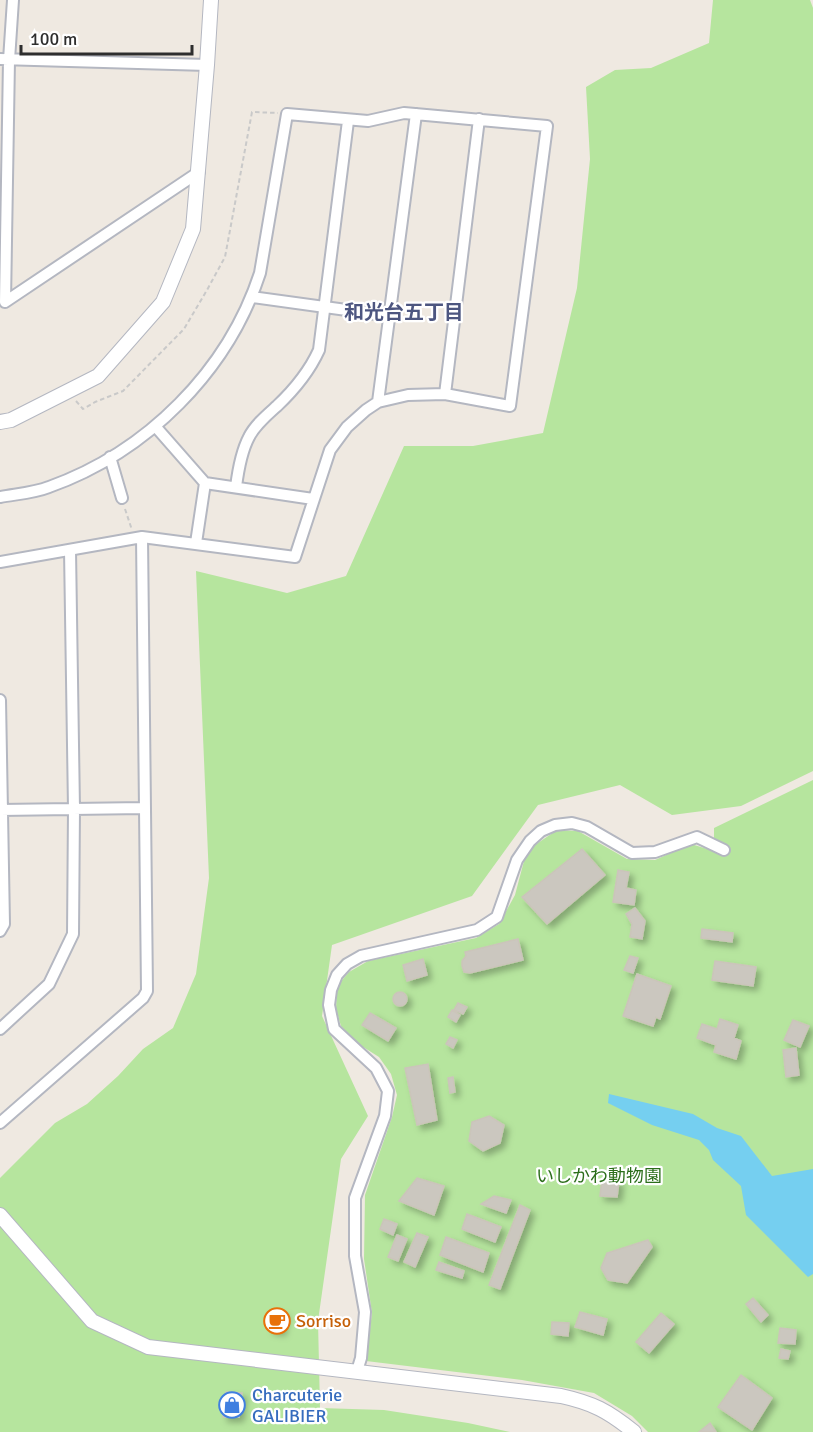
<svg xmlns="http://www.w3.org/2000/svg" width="813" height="1432" font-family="Signika,'Noto Sans JP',sans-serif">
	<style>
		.green { fill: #b6e59e }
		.water { fill: #75cff0 }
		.building { fill: #cbc7bf; stroke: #cbc5ba; stroke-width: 1.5; filter: url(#shadow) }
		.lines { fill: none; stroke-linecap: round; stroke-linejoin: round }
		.minor-casing { stroke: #b4b7c1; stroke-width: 14 }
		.tertiary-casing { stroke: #b4b7c1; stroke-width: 16 }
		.path { stroke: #c9c9c9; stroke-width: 2; stroke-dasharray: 4.5 3; stroke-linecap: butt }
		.minor { stroke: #fff; stroke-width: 10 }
		.tertiary { stroke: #fff; stroke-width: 14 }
		.labels { text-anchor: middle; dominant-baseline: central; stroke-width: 4.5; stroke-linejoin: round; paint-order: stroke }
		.park-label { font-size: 18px; fill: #2c6e1b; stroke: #fff }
		.food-label { font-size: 18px; fill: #c56008; stroke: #fff; text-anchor: start }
		.shop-label { font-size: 18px; fill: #366cbe; stroke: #fff; text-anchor: start }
		.neighbourhood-label { font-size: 20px; font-weight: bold; fill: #4d5680; stroke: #fff }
	</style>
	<defs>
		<filter id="shadow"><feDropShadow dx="4.5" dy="4.5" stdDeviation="3" flood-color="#0004"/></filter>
	</defs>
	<rect width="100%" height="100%" fill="#efe9e1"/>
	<path class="green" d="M713,0H810L813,8V771L741,806L672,815L620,785L538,805L472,896L332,945L322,1016L368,1116L341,1159L318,1321L320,1408L384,1410L468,1423L510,1432H0V1178L55,1123L87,1104L118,1076L143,1049L173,1028L196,974L209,878L196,571L287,593L346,576L404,446H473L543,433L577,288L590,159L586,87L615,70L651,68L709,43Z
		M813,780V1432H648L632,1416L594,1393L522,1380L366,1361L372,1313L364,1259L365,1195L392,1117L397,1095L391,1074L379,1057L360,1045L341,1026L336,1009L337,986L349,972L368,961L476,938L499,924L515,895L524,861L532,847L557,830L578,831L627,859L655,860L691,844L714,851V828Z"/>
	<path class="water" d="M609,1094L693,1114L717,1128L741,1136L772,1176L813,1169V1274L808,1277L746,1215L741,1186L713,1160L709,1150L699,1140L652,1125L608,1103Z"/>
	<path class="building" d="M582,849L605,875L547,924L522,897Z
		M618,870L629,872L626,888L636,890L634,905L613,902Z
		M635,908L645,921L642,939L630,937L632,924L626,914Z
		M702,929L733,933L732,942L701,938Z
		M518,939L523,960L470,973L464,972L462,966V961L466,956L465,952Z
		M630,956L638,958L633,973L624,970Z
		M423,959L427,975L407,981L403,965Z
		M715,961L756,967L753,986L712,980Z
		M637,974L671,986L660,1019L656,1017L653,1026L623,1016Z
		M393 999a7 7 0 1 1 14 0a7 7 0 1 1-14 0Z
		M458,1003L467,1007L463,1014L454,1010Z
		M452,1010L460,1015L456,1022L448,1017Z
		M370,1013L396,1028L388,1041L362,1025Z
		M720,1019L738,1025L734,1038L741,1041L736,1059L714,1052L716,1045L697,1038L702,1024L717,1029Z
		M793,1020L809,1026L800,1047L784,1040Z
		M450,1037L457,1040L453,1048L446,1044Z
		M796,1048L799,1075L786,1077L783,1050Z
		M428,1064L437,1120L417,1125L405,1068Z
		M453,1077L455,1092L450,1093L448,1078Z
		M489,1116L504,1125L500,1143L483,1151L469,1141L472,1122Z
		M417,1178L444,1186L434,1215L399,1201Z
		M602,1179L619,1181L617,1197L600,1196Z
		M494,1196L511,1200L506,1213L481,1204Z
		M520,1205L530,1210L500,1289L489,1285Z
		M467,1214L501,1227L495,1242L462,1229Z
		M384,1219L397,1224L393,1235L380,1229Z
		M417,1233L428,1237L415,1267L404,1262Z
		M397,1235L407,1239L398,1261L388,1257Z
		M446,1237L489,1253L483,1272L440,1255Z
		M648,1240L652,1247L627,1283L608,1280L601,1268L607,1253Z
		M439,1262L464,1271L462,1278L436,1270Z
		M753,1298L768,1315L761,1322L746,1304Z
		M272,1310L284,1312L281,1331L269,1329Z
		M580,1312L607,1319L603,1335L575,1327Z
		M661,1313L674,1324L649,1353L636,1342Z
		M552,1322L569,1323L568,1336L551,1334Z
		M780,1328L796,1330L795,1344L778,1343Z
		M781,1349L790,1351L788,1359L779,1358Z
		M741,1375L772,1398L752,1430L718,1407Z
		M226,1392L242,1393L239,1417H223Z
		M710,1423L716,1432H699Z"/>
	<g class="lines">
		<g class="minor-casing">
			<path id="minor" d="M0,59L207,65
				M252,297L390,316
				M5,302L9,60L13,0
				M5,302L199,172
				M445,394L479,119
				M378,402L416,114
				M155,426L205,483L313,499
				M110,457L122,498
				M236,487C238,471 241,452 249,437C255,425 267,415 277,406C295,389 309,372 319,350L348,121
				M0,497C16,494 34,493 49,487C147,452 228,371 260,273L287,114L368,121L404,113L547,126L510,406L445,394L408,395L378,402L366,410L347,427L330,450L295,557L142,537L0,562
				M196,543L205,483
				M0,700L4,924L0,931
				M0,810L144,808
				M0,1029L49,984L73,934L74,809L70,550
				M0,1123L143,998L147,991L142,537
				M357,1371L361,1358L365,1312L355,1256V1198L385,1116L388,1091L376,1068L334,1029L329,1005L331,990L337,975L347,964L361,956L477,930L497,917L517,860L530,841L541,831L555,825L572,823L587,827L632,853L655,852L697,837L724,850"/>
		</g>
		<g class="tertiary-casing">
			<path id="tertiary" d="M0,422L11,420L98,376L163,302L193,229L207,65L211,0
				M0,1215L92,1321L148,1347L561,1396C593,1403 608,1411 634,1432"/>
		</g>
		<path class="path" d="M76,401L83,409L95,402L123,391L184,329L207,290L225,257L252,112L278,113
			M125,509L132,530"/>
		<use href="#minor" class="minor"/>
		<use href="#tertiary" class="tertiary"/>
	</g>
	<defs>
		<g id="cafe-ring" transform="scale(1.35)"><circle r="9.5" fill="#fff" stroke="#e8710a" stroke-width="1.5"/><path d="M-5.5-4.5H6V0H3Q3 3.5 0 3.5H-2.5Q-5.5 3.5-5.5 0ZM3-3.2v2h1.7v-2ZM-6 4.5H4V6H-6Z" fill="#e8710a"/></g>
		<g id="shop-ring" transform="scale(1.35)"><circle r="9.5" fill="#fff" stroke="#3f7fe0" stroke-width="1.5"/><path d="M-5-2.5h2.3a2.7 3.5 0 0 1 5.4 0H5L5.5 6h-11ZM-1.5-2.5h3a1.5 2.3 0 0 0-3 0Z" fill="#3f7fe0"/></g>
	</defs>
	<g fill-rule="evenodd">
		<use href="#cafe-ring" x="277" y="1321"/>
		<use href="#shop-ring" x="232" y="1405"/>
	</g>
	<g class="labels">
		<g class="park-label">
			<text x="599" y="1176">いしかわ動物園</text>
		</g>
		<g class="food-label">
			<text x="296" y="1321">Sorriso</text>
		</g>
		<g class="shop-label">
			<text x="252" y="1395">Charcuterie<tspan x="252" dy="21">GALIBIER</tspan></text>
		</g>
		<g class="neighbourhood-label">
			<text x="404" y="312">和光台五丁目</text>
		</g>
	</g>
	<path d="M21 45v9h171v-9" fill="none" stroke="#2e2e2e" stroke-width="3"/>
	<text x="30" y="45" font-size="18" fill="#2e2e2e" stroke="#ffffff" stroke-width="4.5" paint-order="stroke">100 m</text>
</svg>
